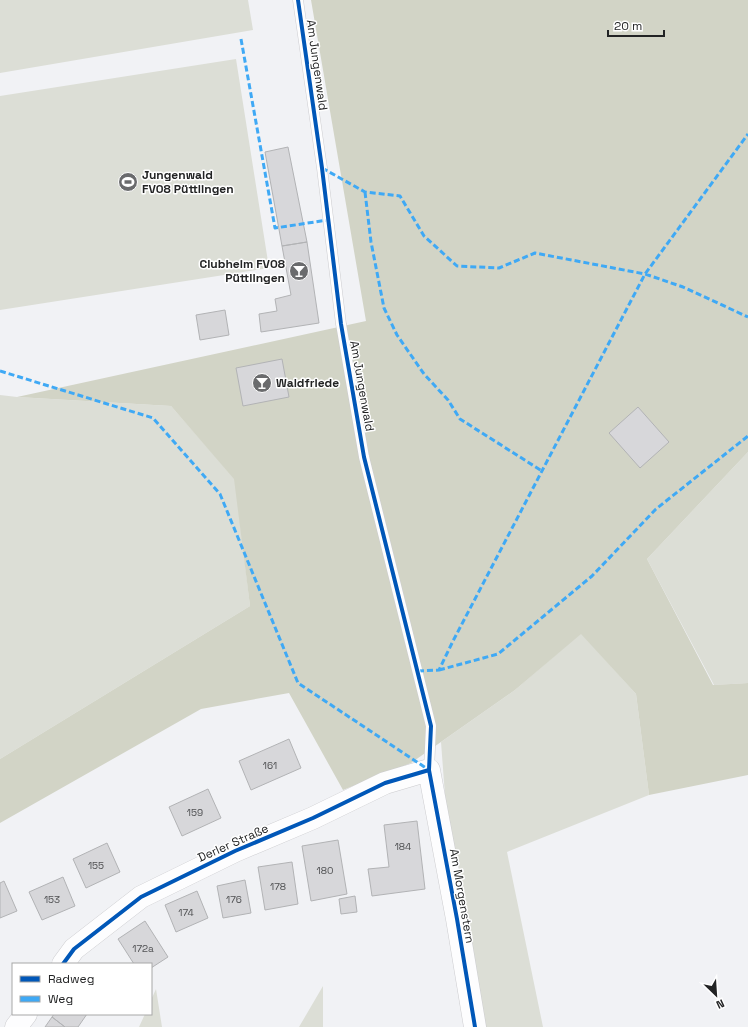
<svg xmlns="http://www.w3.org/2000/svg" width="748" height="1027" font-family="'Space Grotesk',sans-serif">
	<style>
		.green { fill: #dcded6 }
		.forest { fill: #d2d4c6 }
		.building { fill: #d7d7da; stroke: #b2b3b5 }
		.lines { fill: none; stroke-linecap: round; stroke-linejoin: round }
		.service-casing { stroke: #cccccf; stroke-width: 11 }
		.tertiary-casing { stroke: #cccccf; stroke-width: 23 }
		.service { stroke: #fdfdfe; stroke-width: 10 }
		.tertiary { stroke: #fdfdfe; stroke-width: 22 }
		.quiet { stroke: #3fa9f5; stroke-width: 3; stroke-dasharray: 6 3; stroke-linecap: butt }
		.cycleway-casing { stroke: #fff; stroke-width: 6 }
		.cycleway { stroke: #0057b8; stroke-width: 4 }
		.labels { text-anchor: middle; dominant-baseline: central; stroke-width: 3; stroke-linejoin: round; paint-order: stroke }
		.number-label { font-size: 10px; fill: #4f5052 }
		.street-label { font-size: 12px; fill: #222324; stroke: #fff }
		.poi-label { font-size: 12px; font-weight: bold; fill: #222324; stroke: #fff; text-anchor: start }
	</style>
	<rect width="100%" height="100%" fill="#f1f2f5"/>
	<path class="green" d="M0,0H248L253,30L0,73Z
		M236,59L269,268L0,310V96Z
		M0,395L17,397L171,406L235,479L250,606L0,759Z
		M748,452V683L714,685L647,559Z
		M581,633L636,694L649,795L507,852L543,1027H468L457,955L441,742L515,690Z
		M323,986V1027H299Z
		M156,989L162,1027H139L145,1014H151V1000Z"/>
	<path class="forest" d="M311,0H748V452L647,559L713,685L748,683V775L649,795L636,694L581,634L515,690L411,763L343,790L289,693L201,709L0,823V759L250,606L234,479L171,406L17,397L366,321Z"/>
	<path class="building" d="M288,147L307,242L282,246L265,152Z
		M307,242L319,323L261,332L259,314L277,311L275,299L291,295L282,246Z
		M225,310L229,335L200,340L196,315Z
		M282,359L289,397L243,406L236,368Z
		M638,407L669,442L640,468L609,433Z
		M289,739L301,768L251,790L239,761Z
		M208,789L221,818L182,836L169,807Z
		M417,821L425,889L372,896L368,869L389,867L384,825Z
		M338,840L347,894L311,901L302,846Z
		M107,843L120,872L86,888L73,859Z
		M292,862L298,904L265,910L258,867Z
		M63,877L75,906L42,920L29,892Z
		M245,880L251,913L223,918L217,886Z
		M4,881L17,911L0,918V883Z
		M197,891L208,918L176,932L165,905Z
		M355,896L357,912L341,914L339,899Z
		M145,921L168,957L151,968V964H134L118,939Z
		M54,1014H87L78,1027H65L52,1017Z
		M52,1017L65,1027H45Z"/>
	<g class="lines">
		<g class="service-casing">
			<path id="service" d="M298,0L322,168L341,324L364,457L431,726L429,770"/>
		</g>
		<g class="tertiary-casing">
			<path id="tertiary" d="M63,964L74,949L141,897L235,851L313,818L385,783L429,770L457,919L475,1027
				M16,1027L26,1014"/>
		</g>
		<use href="#service" class="service"/>
		<use href="#tertiary" class="tertiary"/>
		<path class="quiet" d="M241,39L275,228L328,220
			M322,168L365,192L400,196L424,236L457,266L499,268L535,253L645,274L683,287L748,317
			M365,192L371,242L384,308L397,335L424,374L448,400L460,419L542,471
			M0,371L153,418L220,494L298,683L429,770
			M439,670L498,654L592,576L656,509L748,436
			M418,671L439,670L453,641L645,274L748,134"/>
		<g class="cycleway-casing">
			<path id="cycleway" d="M298,0L322,168L341,324L364,457L431,726L429,770L457,919L475,1027
				M63,964L74,949L141,897L235,851L313,818L385,783L429,770"/>
		</g>
		<use href="#cycleway" class="cycleway"/>
	</g>
	<defs>
		<g id="stadium-disc" transform="scale(1)"><circle r="9.5" fill="#6a6b6d" stroke="#fff"/><path d="M0-5a6.5 5 0 1 0 0 10a6.5 5 0 1 0 0-10ZM-3.5-1.8h7v3.6h-7Z" fill="#fff"/></g>
		<g id="bar-disc" transform="scale(1)"><circle r="9.5" fill="#6a6b6d" stroke="#fff"/><path d="M-6-5H6L.8 .8V4.5H3.5V6h-7V4.5H-.8V.8Z" fill="#fff"/></g>
	</defs>
	<g fill-rule="evenodd">
		<use href="#stadium-disc" x="128" y="182"/>
		<use href="#bar-disc" x="299" y="271"/>
		<use href="#bar-disc" x="262" y="383"/>
	</g>
	<g class="labels">
		<g class="number-label">
			<text x="270" y="765">161</text>
			<text x="195" y="812">159</text>
			<text x="403" y="846">184</text>
			<text x="96" y="865">155</text>
			<text x="325" y="870">180</text>
			<text x="278" y="886">178</text>
			<text x="52" y="899">153</text>
			<text x="234" y="899">176</text>
			<text x="186" y="912">174</text>
			<text x="143" y="948">172a</text>
		</g>
		<g class="street-label">
			<text transform="translate(317 65) rotate(82)">Am Jungenwald</text>
			<text transform="translate(362 386) rotate(80)">Am Jungenwald</text>
			<text transform="translate(233 843) rotate(-24)">Derler Straße</text>
			<text transform="translate(462 896) rotate(80)">Am Morgenstern</text>
		</g>
		<g class="poi-label">
			<text x="142" y="175">Jungenwald<tspan x="142" dy="14">FV08 Püttlingen</tspan></text>
			<text x="285" y="264" text-anchor="end">Clubheim FV08<tspan x="285" dy="14">Püttlingen</tspan></text>
			<text x="276" y="383">Waldfriede</text>
		</g>
	</g>
	<rect x="12" y="963" width="140" height="52" fill="#ffffff" stroke="#a7a7a7"/>
	<rect x="20" y="976" width="20" height="6" fill="#0057b8" stroke="#a7a7a7"/>
	<text x="48" y="983" font-size="12" fill="#222324">Radweg</text>
	<rect x="20" y="996" width="20" height="6" fill="#3fa9f5" stroke="#a7a7a7"/>
	<text x="48" y="1003" font-size="12" fill="#222324">Weg</text>
	<g transform="translate(716 995) rotate(155)" stroke="#ffffff" stroke-width="3" paint-order="stroke">
	<path d="M0-3L7 15L0 10L-7 15Z" fill="#222324"/>
	<text y="-6" font-size="11" font-weight="bold" text-anchor="middle" fill="#222324">N</text>
	</g>
	<path d="M608 30v6h56v-6" fill="none" stroke="#222324" stroke-width="2"/>
	<text x="614" y="30" font-size="12" fill="#222324" stroke="#ffffff" stroke-width="3" paint-order="stroke">20 m</text>
</svg>
